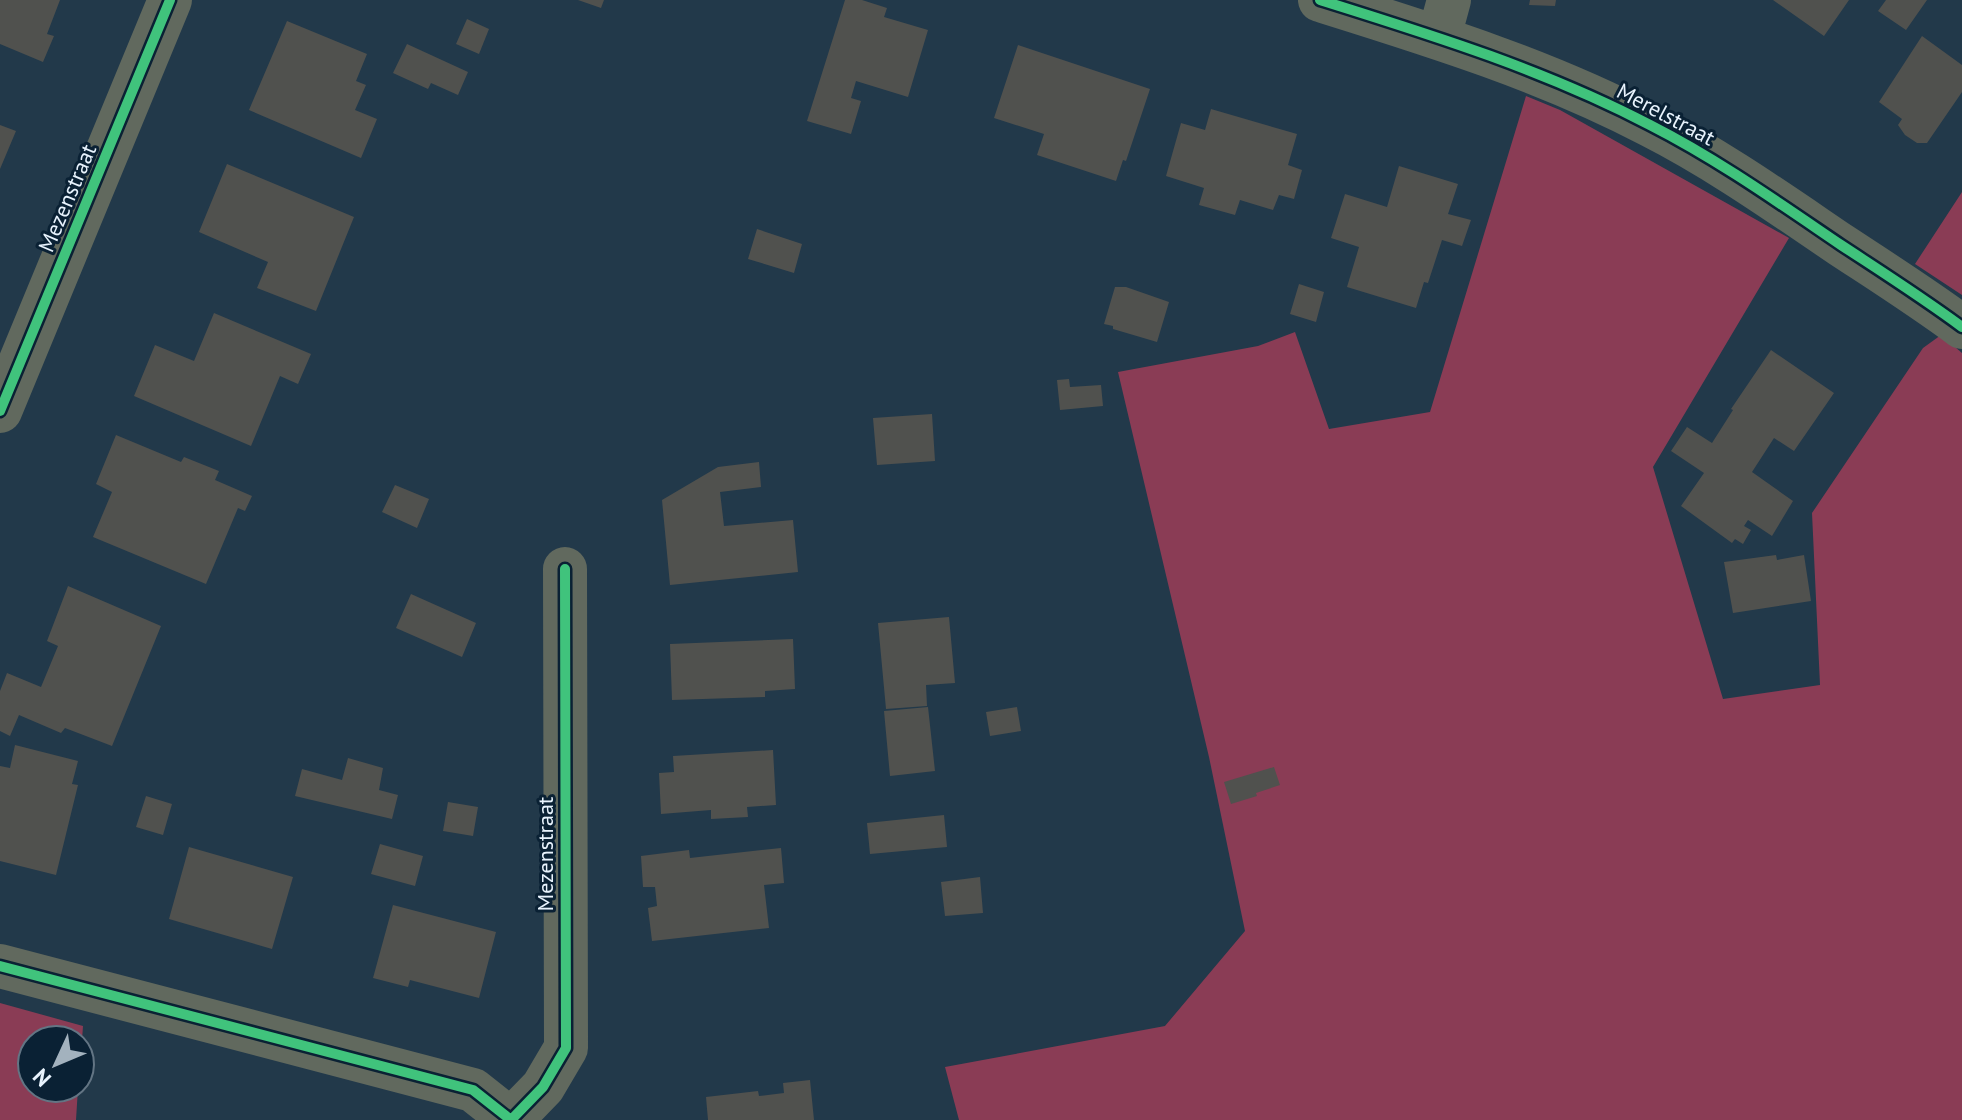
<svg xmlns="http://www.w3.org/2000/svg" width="1962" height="1120" font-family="'PT Sans',sans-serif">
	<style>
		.green { fill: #8a3c55 }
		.building { fill: #50514e }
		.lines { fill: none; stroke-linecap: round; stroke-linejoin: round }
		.minor { stroke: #61695e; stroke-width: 44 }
		.cycleway-casing { stroke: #0a2134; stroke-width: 15 }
		.cycleway { stroke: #40c37c; stroke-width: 10 }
		.labels { text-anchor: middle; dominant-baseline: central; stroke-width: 6; stroke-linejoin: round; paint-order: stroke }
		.street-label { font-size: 22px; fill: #e8f3fd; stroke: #0a2134 }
	</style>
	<rect width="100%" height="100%" fill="#22394a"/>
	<path class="green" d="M1526,96L1560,110L1789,238L1653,467L1723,699L1820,685L1812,513L1923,348L1941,335L1962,353V1120H959L945,1067L1165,1026L1245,931L1209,757L1118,372L1258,346L1295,332L1329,429L1430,412Z
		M1962,192V295L1915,264Z
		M0,1003L83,1026L80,1069V1040H32V1088H78L76,1120H0Z"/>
	<path class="building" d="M0,0H60L47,34L54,36L43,62L0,44Z
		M578,0H604L601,8Z
		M845,0H862L887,8L884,17L928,30L908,97L856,81L851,98L861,101L851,134L807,121Z
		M1530,0H1556L1555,6L1529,5Z
		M1773,0H1849L1824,36Z
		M1886,0H1927L1906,30L1878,11Z
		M467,19L489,29L479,54L456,44Z
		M287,21L367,54L356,81L366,85L355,110L377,119L361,158L249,110Z
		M1922,36L1962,65V92L1927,143H1917L1905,135L1898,125L1902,119L1879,102Z
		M407,44L468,72L458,95L431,83L428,89L393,73Z
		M1018,45L1150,89L1126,161L1123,160L1116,181L1037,155L1044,134L994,118Z
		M1211,109L1297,134L1288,165L1302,170L1294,199L1279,195L1273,210L1240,200L1235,215L1199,205L1204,188L1166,176L1181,123L1205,130Z
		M0,125L16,131L0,169Z
		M227,164L354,217L316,311L257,288L268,262L199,232Z
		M1399,166L1458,184L1448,214L1471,220L1462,246L1442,240L1428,283L1424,282L1416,308L1347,287L1359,247L1331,238L1345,194L1387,207Z
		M757,229L802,244L794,273L748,259Z
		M1299,284L1324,292L1316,322L1290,314Z
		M1115,287H1126L1169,302L1157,342L1113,329V326L1104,324Z
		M214,313L311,354L298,384L280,376L251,446L134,396L155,345L194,361Z
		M1771,350L1834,393L1794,451L1774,438L1752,472L1793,501L1772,536L1748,520L1744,526L1751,530L1743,544L1735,539L1732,543L1681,506L1704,473L1671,451L1687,427L1712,443L1733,410L1731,409Z
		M1069,379L1070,387L1101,385L1103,406L1060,410L1057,380Z
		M932,414L935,461L877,465L873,418Z
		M116,435L181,462L184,457L219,471L215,480L252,496L245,511L238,508L206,584L93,537L112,492L96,484Z
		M759,462L761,487L720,492L724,526L793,520L798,572L670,585L662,500L718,467Z
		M395,485L429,499L417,528L382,512Z
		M1776,555L1777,560L1804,555L1811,601L1733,613L1724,562Z
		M68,586L161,626L112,746L65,728L61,733L19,715L10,736L0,731V691L7,673L41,687L58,646L47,641Z
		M411,594L476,623L462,657L396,628Z
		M949,617L955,683L926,685L927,706L886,709L878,623Z
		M793,639L795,689L765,691V697L672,700L670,644Z
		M928,707L935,771L890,776L884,711Z
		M1017,707L1021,731L990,736L986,712Z
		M15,745L78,761L72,784L78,785L56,875L0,861V766L10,768Z
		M773,750L776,805L747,807L748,817L711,819V810L661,814L659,773L674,772L673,756Z
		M348,758L383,768L379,790L398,795L392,819L295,796L302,769L342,780Z
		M1274,767L1280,785L1256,793L1257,796L1231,804L1224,782Z
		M146,796L172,804L163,835L136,827Z
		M448,802L478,807L473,836L443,831Z
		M944,815L947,847L870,854L867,823Z
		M380,844L423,856L415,886L371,874Z
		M189,847L293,877L272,949L169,919Z
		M781,848L784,883L764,885L769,928L652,941L648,908L657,906L655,887H643L641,856L689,850L690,858Z
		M980,877L983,913L945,916L941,882Z
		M393,905L496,932L479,998L410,980L408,987L373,978Z
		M810,1080L814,1120H708L706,1097L758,1091L759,1096L784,1093L783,1083Z"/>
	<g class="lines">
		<path class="minor" d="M1320,0C1432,35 1545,70 1650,125C1717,159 1779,203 1841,245C1882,272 1923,298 1962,327
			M1439,37L1449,0
			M0,411L170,0
			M0,966L473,1090L511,1120
			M511,1120L543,1087L566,1048L565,569"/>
		<g class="cycleway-casing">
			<path id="cycleway" d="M1320,0C1432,35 1545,70 1650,125C1717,159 1779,203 1841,245C1882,272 1923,298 1962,327
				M0,411L170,0
				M0,966L473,1090L511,1120
				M511,1120L543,1087L566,1048L565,569"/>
		</g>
		<use href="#cycleway" class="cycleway"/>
	</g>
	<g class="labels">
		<g class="street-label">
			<text transform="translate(1666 114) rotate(28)">Merelstraat</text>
			<text transform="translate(67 198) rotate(-67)">Mezenstraat</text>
			<text transform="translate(545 854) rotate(-90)">Mezenstraat</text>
		</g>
	</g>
	<g transform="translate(56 1064) rotate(226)"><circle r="38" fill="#0a2134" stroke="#637584" stroke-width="2"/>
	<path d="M0-6L14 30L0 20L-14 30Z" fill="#a3b2be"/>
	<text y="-12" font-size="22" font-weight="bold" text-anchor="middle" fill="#e8f3fd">N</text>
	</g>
</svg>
